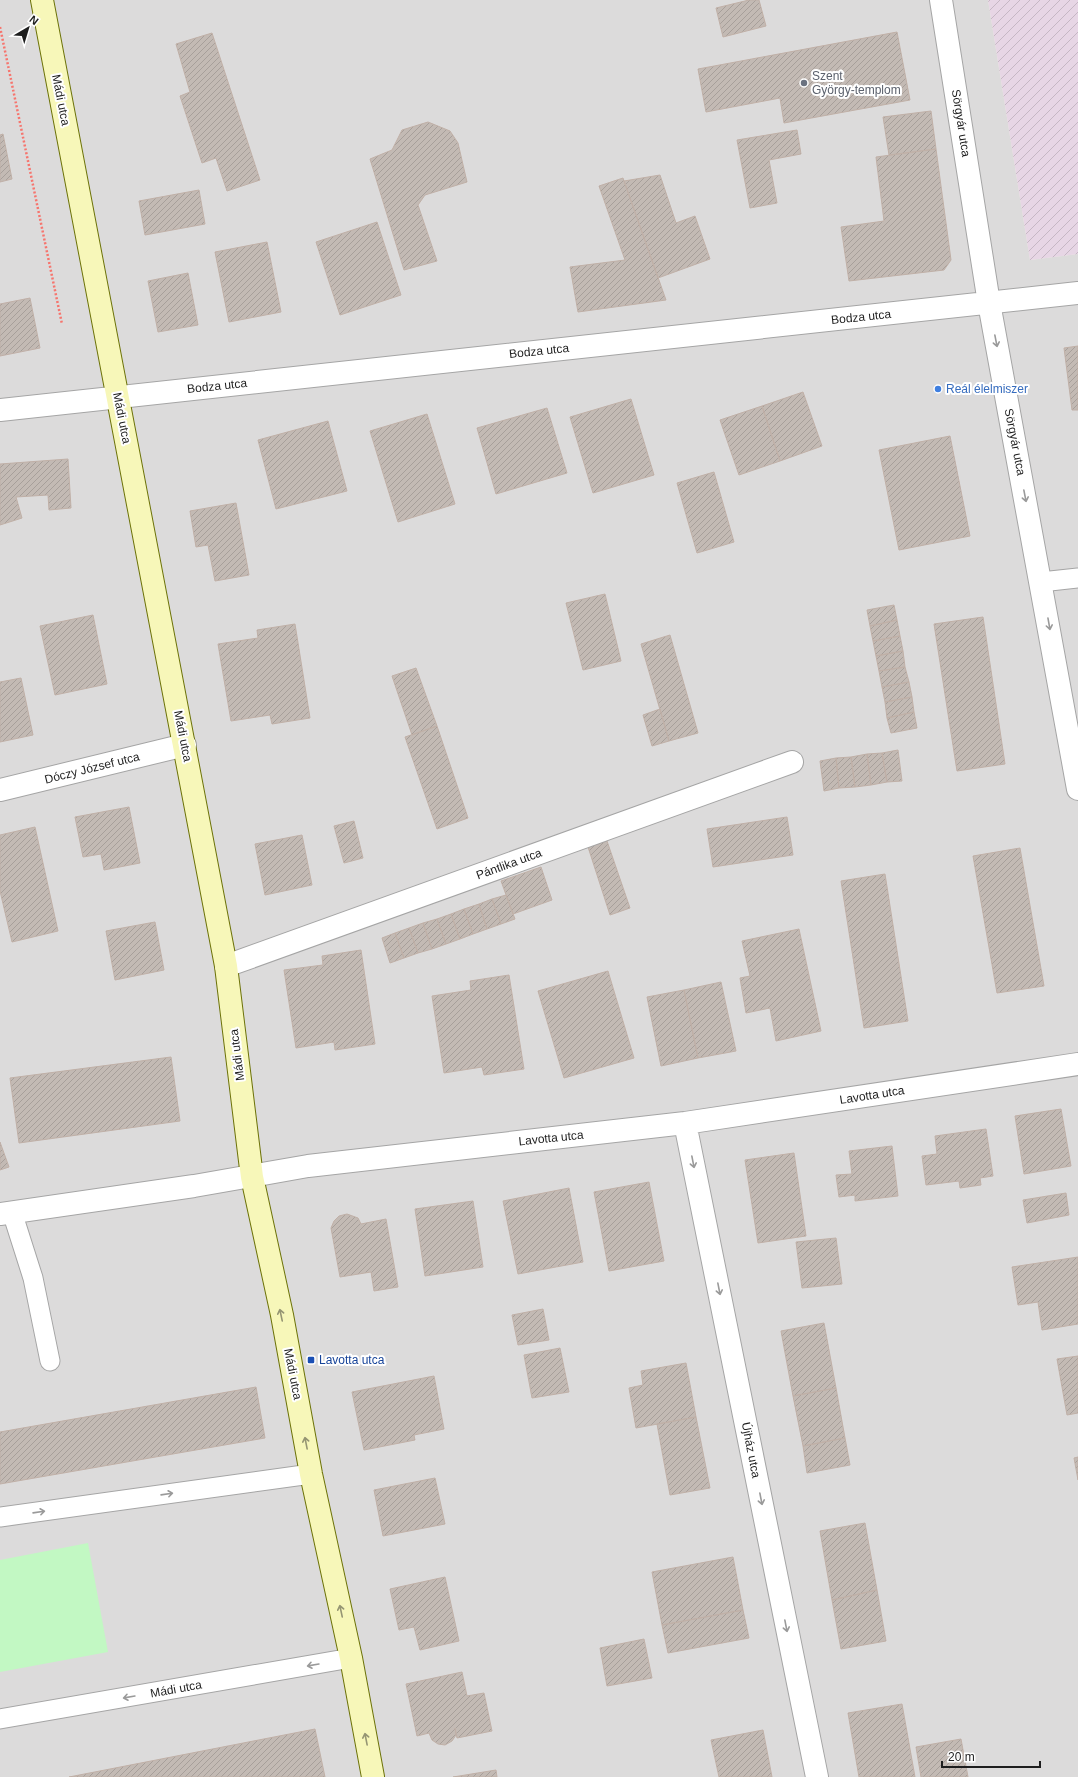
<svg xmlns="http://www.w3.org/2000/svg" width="1078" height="1777" font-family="Helvetica,sans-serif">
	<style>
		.residential { fill: #dcdbdb }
		.industrial { fill: url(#industrial-furrows) }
		.park { fill: #c2f8c3 }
		.building { fill: url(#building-hatch); stroke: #c0b0a7 }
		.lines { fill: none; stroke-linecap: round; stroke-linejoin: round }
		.lane-casing { stroke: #a5a5a5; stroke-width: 21 }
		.street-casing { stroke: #a5a5a5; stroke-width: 24 }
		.secondary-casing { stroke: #6c7208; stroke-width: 24 }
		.path { stroke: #f6756e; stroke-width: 2.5; stroke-dasharray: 2 2; stroke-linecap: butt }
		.lane { stroke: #fff; stroke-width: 19 }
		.street { stroke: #fff; stroke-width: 22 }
		.secondary { stroke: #f7f7b9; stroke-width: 22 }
		.oneway { stroke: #9a9a9a }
		.oneway2 { stroke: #959573 }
		.worship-dot { fill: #6b7280; stroke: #fff; stroke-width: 1.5 }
		.shop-dot { fill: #3f7fe0; stroke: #fff; stroke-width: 1.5 }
		.transit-dot { fill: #1a4fb4; stroke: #fff; stroke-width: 1.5 }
		.labels { text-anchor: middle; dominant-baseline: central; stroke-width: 4; stroke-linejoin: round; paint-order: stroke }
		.worship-label { font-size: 12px; fill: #5b616d; stroke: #fff; text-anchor: start }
		.street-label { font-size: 12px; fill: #1e1e1e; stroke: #fff }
		.shop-label { font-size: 12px; fill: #366cbe; stroke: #fff; text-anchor: start }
		.transit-label { font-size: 12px; fill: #164399; stroke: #fff; text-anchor: start }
	</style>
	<defs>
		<pattern id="industrial-furrows" width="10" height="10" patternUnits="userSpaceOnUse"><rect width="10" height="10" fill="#e7d6e5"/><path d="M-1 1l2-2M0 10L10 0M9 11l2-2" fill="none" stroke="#c6b7c4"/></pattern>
		<pattern id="building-hatch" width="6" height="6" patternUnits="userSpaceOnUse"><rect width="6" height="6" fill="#c3bab4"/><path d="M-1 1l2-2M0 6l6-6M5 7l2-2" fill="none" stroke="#a79f9a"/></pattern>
	</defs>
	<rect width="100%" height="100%" fill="#efeae4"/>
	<path class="residential" d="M0,0H988L1030,260L1078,254V1777H0Z"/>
	<path class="industrial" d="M988,0H1078V254L1030,260Z"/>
	<path class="park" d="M88,1543L108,1652L0,1672V1560Z"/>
	<path class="building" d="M749,0H759L766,26L723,37L716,8Z
		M897,32L910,100L784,123L780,98L706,112L698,69Z
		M212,33L260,180L227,191L216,158L202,163L180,96L190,92L176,44Z
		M931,111L936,149L889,155L883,117Z
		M428,122L450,131L458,143L467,182L425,195L418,205L437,261L404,270L370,159L392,150L402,130Z
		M797,130L801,154L769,160L777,203L750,208L737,140Z
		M3,134L12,179L0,182V135Z
		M936,149L951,260L944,270L849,281L841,227L884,221L876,157Z
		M660,175L676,223L695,216L710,259L658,278L624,181Z
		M623,178L666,300L578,312L570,267L625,260L599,186Z
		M199,190L205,224L145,235L139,201Z
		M377,222L401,295L340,315L316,242Z
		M267,242L281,312L229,322L215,252Z
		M188,273L198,325L158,332L148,281Z
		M30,298L40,348L0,356V304Z
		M1078,346V410H1072L1064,348Z
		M803,392L822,446L780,461L762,406Z
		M631,399L654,475L593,493L570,417Z
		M762,406L780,461L739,475L720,420Z
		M547,408L567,473L496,494L477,428Z
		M427,414L455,504L398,522L370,431Z
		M328,421L347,491L276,509L258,440Z
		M950,436L970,536L899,550L879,450Z
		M68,459L71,508L49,510L48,495L16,497L22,518L0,525V464Z
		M714,472L734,542L697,553L677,483Z
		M236,503L249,575L215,581L208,545L196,547L190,511Z
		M605,594L621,661L583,670L566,603Z
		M894,605L897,620L870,626L867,610Z
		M93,615L107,684L55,695L40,626Z
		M983,617L1005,764L957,771L934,624Z
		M897,620L900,636L873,641L870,626Z
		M295,624L310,718L272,724L270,715L231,721L218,644L258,638L257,630Z
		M670,635L698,733L669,741L641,644Z
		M900,636L903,651L876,656L873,641Z
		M903,651L905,667L879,671L876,656Z
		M905,667L909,682L882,687L879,671Z
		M416,668L437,726L412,735L392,676Z
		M21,678L33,735L0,742V682Z
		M909,682L912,697L885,702L882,687Z
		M912,697L914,712L887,718L885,702Z
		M660,709L669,741L652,746L643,715Z
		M914,712L917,728L891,733L887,718Z
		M437,726L468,818L437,829L405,737Z
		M898,750L902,781L887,782L882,753Z
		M882,753L887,782L871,785L867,754Z
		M867,754L871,785L855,787L851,757Z
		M851,757L855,787L839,788L836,758Z
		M836,758L839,788L824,791L820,761Z
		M129,807L140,863L104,870L101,854L83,857L75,817Z
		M787,817L793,855L713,867L707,829Z
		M354,821L363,858L344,863L334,826Z
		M35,827L58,931L12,942L0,891V835Z
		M302,835L312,885L265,895L255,844Z
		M607,841L630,908L610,915L588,847Z
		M1020,848L1044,986L997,993L973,856Z
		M541,867L552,900L513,914L501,881Z
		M885,874L908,1021L864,1028L841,881Z
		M506,895L515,919L501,924L492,899Z
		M492,899L501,924L487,929L479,904Z
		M479,904L487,929L473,934L464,909Z
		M464,909L473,934L460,939L451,914Z
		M451,914L460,939L446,944L437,919Z
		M437,919L446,944L432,949L423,923Z
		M155,922L164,970L115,980L106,931Z
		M423,923L432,949L418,953L409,928Z
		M409,928L418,953L404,958L395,933Z
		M799,929L821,1031L776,1041L770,1008L746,1013L740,978L750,976L742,941Z
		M395,933L404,958L390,963L382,938Z
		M361,950L375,1044L335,1050L334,1042L296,1048L284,970L323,965L322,956Z
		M608,971L634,1058L564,1078L538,991Z
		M509,975L524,1069L484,1075L482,1067L444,1073L432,996L471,990L470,981Z
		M721,982L736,1051L698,1058L684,990Z
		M684,990L698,1058L661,1066L647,997Z
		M171,1057L180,1121L19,1143L10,1078Z
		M1061,1109L1071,1166L1024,1174L1015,1116Z
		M986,1129L993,1176L980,1178L981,1185L960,1188L959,1181L926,1185L922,1156L937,1154L935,1136Z
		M0,1142L9,1167L0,1170Z
		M892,1146L898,1196L855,1201V1195L839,1197L836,1175L852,1174L849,1151Z
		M794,1153L806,1236L758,1243L745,1160Z
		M649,1182L664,1261L609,1271L594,1192Z
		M569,1188L583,1262L518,1274L503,1201Z
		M1066,1193L1069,1215L1027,1223L1023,1200Z
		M473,1201L483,1267L425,1276L415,1209Z
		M347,1214L358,1218L361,1224L386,1219L398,1287L374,1291L371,1272L340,1277L331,1228L334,1221L339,1216Z
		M836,1238L842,1284L802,1288L796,1242Z
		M1078,1257V1324L1042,1330L1038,1302L1018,1305L1012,1267Z
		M543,1309L549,1340L518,1345L512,1315Z
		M824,1323L836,1388L793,1396L781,1331Z
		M560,1348L569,1392L532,1398L524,1355Z
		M1078,1356V1413L1067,1415L1057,1359Z
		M686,1363L696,1417L636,1428L629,1388L643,1385L641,1371Z
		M434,1376L444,1429L414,1435L415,1440L364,1450L352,1392Z
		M256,1387L265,1438L0,1484V1432Z
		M836,1388L845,1438L803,1446L793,1396Z
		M696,1417L710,1488L670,1495L657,1424Z
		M845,1438L850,1465L807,1473L803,1446Z
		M1078,1457V1480L1074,1458Z
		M435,1478L445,1524L383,1536L374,1490Z
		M865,1523L877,1590L832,1600L820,1531Z
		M733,1557L743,1610L662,1625L652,1572Z
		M445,1577L459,1641L420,1650L414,1627L399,1630L390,1589Z
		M877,1590L886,1641L841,1649L832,1600Z
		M743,1610L749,1638L668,1653L662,1625Z
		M644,1639L652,1678L607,1686L600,1648Z
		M462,1672L467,1696L484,1693L492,1731L457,1738L455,1728L456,1735L452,1741L445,1745L438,1744L432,1740L429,1733L417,1736L406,1684Z
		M902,1704L915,1777H859L848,1713Z
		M315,1729L325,1777H69Z
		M763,1730L772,1777H719L711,1740Z
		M961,1739L968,1777H921L916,1747Z
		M496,1770L497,1777H453Z"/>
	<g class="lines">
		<g class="lane-casing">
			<path id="lane" d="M1041,582L1078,578
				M12,1212L33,1278L50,1361
				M0,1517L311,1474
				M0,1719L351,1658"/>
		</g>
		<g class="street-casing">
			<path id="street" d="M941,0L989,303L1078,789
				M0,410L1078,293
				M0,790L185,745
				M226,966L792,762
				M685,1123L817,1777
				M0,1214L194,1186L308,1166L685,1123L1078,1064"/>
		</g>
		<g class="secondary-casing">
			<path id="secondary" d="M42,0L226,966L252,1177L282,1315L311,1474L351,1658L373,1777"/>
		</g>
		<path class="path" d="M0,27L62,324"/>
		<use href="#lane" class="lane"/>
		<use href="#street" class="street"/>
		<use href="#secondary" class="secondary"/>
	</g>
	<defs><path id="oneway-shaft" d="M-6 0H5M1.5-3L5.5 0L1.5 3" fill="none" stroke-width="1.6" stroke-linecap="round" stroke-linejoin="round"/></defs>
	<g class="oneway">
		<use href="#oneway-shaft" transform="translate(996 341) rotate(79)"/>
		<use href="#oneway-shaft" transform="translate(1025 496) rotate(79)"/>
		<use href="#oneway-shaft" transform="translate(1049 624) rotate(80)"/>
		<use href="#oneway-shaft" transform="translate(693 1162) rotate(79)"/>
		<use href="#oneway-shaft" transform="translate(719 1289) rotate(79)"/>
		<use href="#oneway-shaft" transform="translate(167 1494) rotate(-8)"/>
		<use href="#oneway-shaft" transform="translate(761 1499) rotate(79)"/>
		<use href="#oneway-shaft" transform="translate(39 1512) rotate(-8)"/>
		<use href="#oneway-shaft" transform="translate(786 1626) rotate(79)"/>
		<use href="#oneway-shaft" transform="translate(313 1665) rotate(170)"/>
		<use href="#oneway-shaft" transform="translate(129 1697) rotate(170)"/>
	</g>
	<g class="oneway2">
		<use href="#oneway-shaft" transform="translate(281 1315) rotate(-102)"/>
		<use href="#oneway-shaft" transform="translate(306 1443) rotate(-101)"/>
		<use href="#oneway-shaft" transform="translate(341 1611) rotate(-102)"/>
		<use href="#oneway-shaft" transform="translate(366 1739) rotate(-101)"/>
	</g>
	<circle class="worship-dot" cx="804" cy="83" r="4"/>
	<circle class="shop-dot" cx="938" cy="389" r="4"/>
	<rect class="transit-dot" x="307" y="1356" width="8" height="8" rx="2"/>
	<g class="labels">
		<g class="worship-label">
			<text x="812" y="76">Szent<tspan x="812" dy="14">György-templom</tspan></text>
		</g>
		<g class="street-label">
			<text transform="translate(61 100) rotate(79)">Mádi utca</text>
			<text transform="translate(961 123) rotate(81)">Sörgyár utca</text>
			<text transform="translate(861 317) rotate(-6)">Bodza utca</text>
			<text transform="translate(539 351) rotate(-6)">Bodza utca</text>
			<text transform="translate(217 386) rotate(-6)">Bodza utca</text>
			<text transform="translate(122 418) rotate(79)">Mádi utca</text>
			<text transform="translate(1015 442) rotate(79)">Sörgyár utca</text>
			<text transform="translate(183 736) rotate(79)">Mádi utca</text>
			<text transform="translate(92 768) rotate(-14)">Dóczy József utca</text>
			<text transform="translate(509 864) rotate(-20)">Pántlika utca</text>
			<text transform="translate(237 1055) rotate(-97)">Mádi utca</text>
			<text transform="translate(872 1095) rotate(-9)">Lavotta utca</text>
			<text transform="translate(551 1138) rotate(-6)">Lavotta utca</text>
			<text transform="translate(293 1374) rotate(79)">Mádi utca</text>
			<text transform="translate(751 1450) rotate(79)">Újház utca</text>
			<text transform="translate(176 1689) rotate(-10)">Mádi utca</text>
		</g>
		<g class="shop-label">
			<text x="946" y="389">Reál élelmiszer</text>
		</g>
		<g class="transit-label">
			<text x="319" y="1360">Lavotta utca</text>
		</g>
	</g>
	<g transform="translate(28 28) rotate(38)" stroke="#ffffff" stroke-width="3" paint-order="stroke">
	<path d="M0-3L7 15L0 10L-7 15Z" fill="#1e1e1e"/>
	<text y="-6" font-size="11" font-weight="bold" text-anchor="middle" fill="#1e1e1e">N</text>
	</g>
	<path d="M942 1761v6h98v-6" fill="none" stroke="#1e1e1e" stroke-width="2"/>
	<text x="948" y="1761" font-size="12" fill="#1e1e1e" stroke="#ffffff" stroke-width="3" paint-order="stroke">20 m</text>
</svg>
